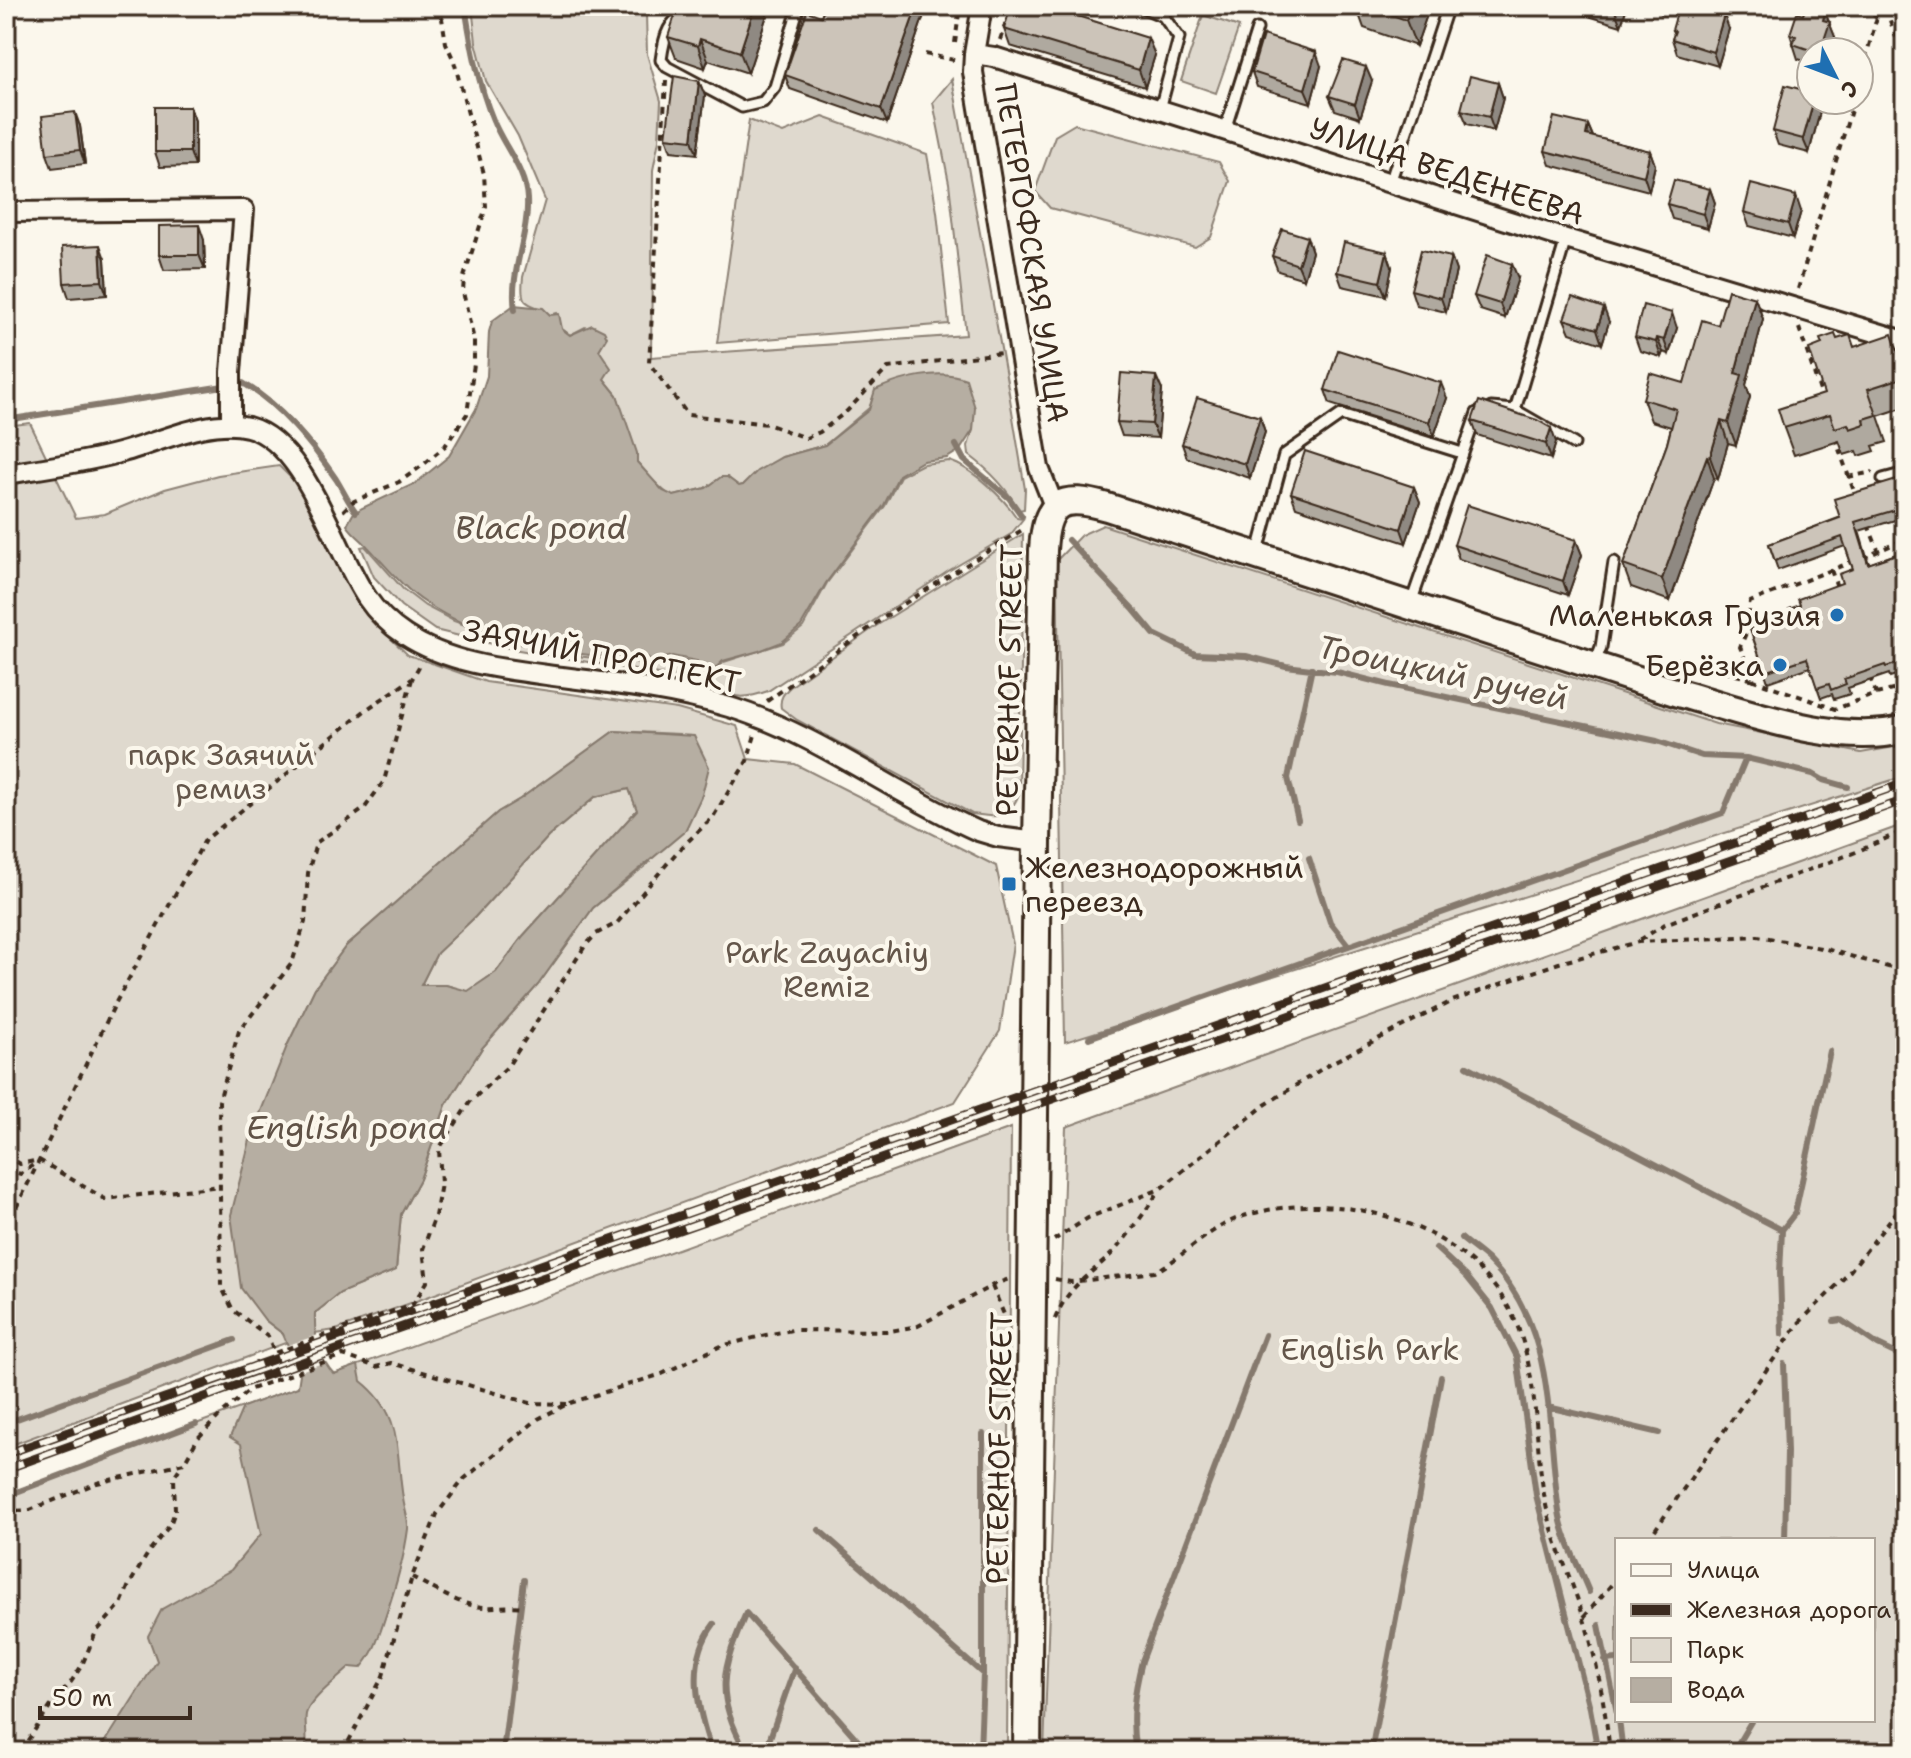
<svg xmlns="http://www.w3.org/2000/svg" width="1911" height="1758" font-family="'Shantell Sans',sans-serif">
	<style>
		.green { fill: #dfd9ce; stroke: #8d8276; stroke-width: 2; fill-rule: evenodd }
		.water { fill: #b6aea2; stroke: #85796d; stroke-width: 2; fill-rule: evenodd }
		.pier { fill: #fbf7ec }
		.lines { fill: none; stroke-linecap: round; stroke-linejoin: round }
		.stream { stroke: #85796d; stroke-width: 6 }
		.lane-casing { stroke: #3b2a1e; stroke-width: 15 }
		.street-casing { stroke: #3b2a1e; stroke-width: 24 }
		.secondary-casing { stroke: #3b2a1e; stroke-width: 32 }
		.path { stroke: #3b2a1e; stroke-width: 4; stroke-dasharray: 6 6; stroke-linecap: butt }
		.lane { stroke: #fbf7ec; stroke-width: 9 }
		.street { stroke: #fbf7ec; stroke-width: 18 }
		.secondary { stroke: #fbf7ec; stroke-width: 26 }
		.rail-casing { stroke: #3b2a1e; stroke-width: 9 }
		.rail { stroke: #fbf7ec; stroke-width: 6; stroke-dasharray: 18; stroke-linecap: butt }
		.wall { fill: #afa99f; stroke: #3b2a1e; stroke-width: 2 }
		.shaded-wall { fill: #8f8982; stroke: #3b2a1e; stroke-width: 2 }
		.building { fill: #ccc4b9; stroke: #3b2a1e; stroke-width: 2 }
		.poi-dot { fill: #1f6fb2; stroke: #fbf7ec; stroke-width: 3 }
		.labels { text-anchor: middle; dominant-baseline: central; stroke-width: 8; stroke-linejoin: round; paint-order: stroke }
		.street-label { font-size: 30px; fill: #3b2a1e; stroke: #fbf7ec }
		.poi-label { font-size: 30px; fill: #3b2a1e; stroke: #fbf7ec; text-anchor: end }
		.park-label { font-size: 30px; fill: #64564a; stroke: #fbf7ec }
		.water-label { font-size: 32px; font-style: italic; fill: #605246; stroke: #fbf7ec }
	</style>
	<rect width="100%" height="100%" fill="#fbf7ec"/>
	<filter id="ink" filterUnits="userSpaceOnUse"><feTurbulence type="fractalNoise" baseFrequency=".0125" numOctaves="2"/><feDisplacementMap in="SourceGraphic" scale="16" xChannelSelector="R" yChannelSelector="G"/><feConvolveMatrix kernelMatrix="1 2 1 2 8 2 1 2 1" color-interpolation-filters="sRGB"/></filter>
	<g filter="url(#ink)">
		<path class="green" d="M472,6H659L646,13L647,54L661,101L659,140L653,170L651,357L966,335L949,183L933,102L952,79L1008,387L1025,489L1024,509L1019,510C1007,488 989,470 969,455L968,446L973,430L876,390L869,408L825,445L782,457L743,485L739,486L727,477H722L706,488L674,496L668,494L653,481L637,462L617,395L604,379L599,350L606,337L585,327L570,335L562,329L557,313L550,315C531,299 519,312 523,277L545,200L518,136L486,81L476,42Z
			M1203,15L1239,27L1216,93L1181,81Z
			M823,117L927,154L937,212L949,324L717,343L749,120L783,133Z
			M1075,124L1219,162L1230,181L1211,237L1195,247L1050,208L1035,191L1055,136Z
			M30,423L76,518L105,514L165,489L218,475L279,466L300,487L354,597L370,619L408,655L486,682L677,709L737,726L748,759L795,764L996,866L1013,944L1000,1031L955,1102L408,1304L336,1330L314,1333L315,1313L340,1293L396,1270L401,1214L420,1179L446,1105L482,1048L538,985L593,908L650,862L679,734L614,731L520,799L498,812L346,946L315,988L287,1046L265,1320L283,1334L288,1342L6,1447V426Z
			M949,461C972,468 1004,498 1017,518L1023,519L1011,534L950,570L768,691C738,702 731,696 704,682L513,649L435,630L401,606L374,577L361,547L365,546L403,589L425,606L454,621L512,642L576,656L660,665L675,660L697,662L700,675L706,677L724,662L783,643L803,627L827,583L885,506L900,476L923,464Z
			M1103,525L1716,724L1861,753L1905,745V776L1065,1042L1057,560L1081,535Z
			M1023,534L1019,794C1008,821 997,817 972,814L797,720L781,708C779,698 784,693 790,687L876,626Z
			M629,789L637,810L523,936L496,972L468,992L446,985H421L437,953L475,917L548,837L595,797Z
			M1905,824V1752H1044L1066,1127ZM1617,1540H1873V1720H1617Z
			M1011,1128L1007,1752H6V1496L196,1424Z"/>
		<path class="water" d="M514,305L543,308L550,315L559,314L562,329L570,335L592,325L604,331L607,337L599,350L611,368L604,379L617,395L637,453V462L663,491L674,496L706,488L721,477H727L739,486L743,485L757,471L782,457L825,445L869,410L875,390C901,378 940,368 966,379L975,408L973,430L960,450L947,458L923,461L899,475L884,505L826,583L801,626L782,642L759,651L723,661L707,676L701,674L697,661L672,656L652,662L646,657C580,660 480,640 426,603C403,588 387,567 368,547C361,539 353,534 347,525L353,514L362,508L416,483L449,456L476,409L487,376L489,332L492,321Z
			M614,731L694,736L709,767L702,795L685,831L593,908L538,985L482,1048L446,1105L420,1179L401,1214L396,1270L340,1293L315,1313C314,1336 318,1357 334,1374L358,1365L361,1381C404,1415 395,1450 403,1498C404,1508 409,1519 408,1529C404,1560 395,1589 385,1618C379,1636 374,1654 361,1668L350,1667C339,1678 309,1700 306,1714C304,1726 309,1737 305,1752H99L157,1661L148,1636L162,1609L231,1570L261,1534L241,1444L230,1437L243,1407L298,1387L300,1374L283,1334L265,1320L241,1288L231,1215L251,1136L287,1046L315,988L346,946L498,812L520,799ZM629,789L637,810L523,936L496,972L468,991L446,985H421L437,953L475,917L548,837L595,797Z"/>
		<path class="pier" d="M318,1335L328,1361L295,1373L285,1346Z"/>
		<g class="lines">
			<path class="stream" d="M465,6C471,44 478,84 493,120C503,146 526,170 527,199C529,236 509,272 515,310
				M6,420L243,383C279,404 313,445 336,479C343,490 348,502 356,512
				M956,445L964,460L1009,498L1022,516
				M1068,540L1134,610L1154,634L1195,654L1246,656L1286,666L1337,672L1389,685L1657,741L1702,756L1746,758L1813,774L1823,780L1848,787
				M1298,820L1288,778L1312,668
				M1309,858L1330,922L1349,946
				M1089,1038L1723,813L1746,758
				M1467,1066L1782,1230
				M1461,1238C1470,1246 1481,1253 1490,1262C1557,1329 1546,1425 1559,1511C1563,1538 1579,1567 1589,1592
				M1436,1248L1467,1277L1492,1308L1517,1357L1536,1495L1590,1708L1598,1752
				M1834,1321L1841,1320L1878,1345L1905,1358
				M1782,1334L1780,1273L1782,1230L1795,1213L1830,1051
				M1784,1364L1787,1452L1785,1540
				M1548,1407L1659,1433
				M6,1423L234,1340
				M6,1496L196,1424
				M819,1530L983,1674
				M1599,1625L1617,1713
				M1605,1660L1617,1659
				M1619,1720L1623,1752
				M503,1752L524,1580
				M712,1752C698,1711 685,1662 714,1624
				M746,1752C714,1693 721,1672 746,1613L868,1752
				M765,1752L795,1667
				M980,1752L983,1674V1434
				M1136,1752C1130,1720 1134,1693 1142,1661L1265,1335
				M1371,1752L1441,1377
				M1733,1752L1752,1720"/>
			<g class="lane-casing">
				<path id="lane" d="M690,6C668,25 665,31 661,60L667,67L742,107L763,102L775,87L799,6
					M1140,6L1163,16L1179,38L1160,109
					M1664,8L1665,6
					M1225,130L1257,29
					M1390,183L1448,6
					M1491,408L1515,410L1574,444
					M1515,410L1566,239
					M1883,479L1905,473
					M1258,552L1284,455L1341,415L1462,453
					M1411,603L1477,413
					M1594,665L1601,647L1614,562"/>
			</g>
			<g class="street-casing">
				<path id="street" d="M982,6L974,54L973,72L1039,468L1054,506
					M974,54L994,57L1566,239L1905,341
					M6,212L244,210L231,372V425
					M6,474C44,468 82,463 119,453C159,443 207,417 248,427C307,443 335,552 367,598C377,613 390,625 405,635C451,665 510,670 562,677C618,684 675,691 729,707C818,734 894,794 978,831L998,837L1037,842"/>
			</g>
			<g class="secondary-casing">
				<path id="secondary" d="M1027,1752L1037,842L1043,550C1046,501 1061,494 1107,507L1675,692C1741,710 1838,748 1905,729"/>
			</g>
			<path class="path" d="M1864,6L1877,17
				M1886,9L1905,63
				M1000,40L1006,22
				M955,43L960,6
				M925,54L954,60
				M666,81L649,363L688,415L767,424L806,438L820,432L847,411L888,368L1001,353
				M1859,82L1877,17L1885,8
				M1798,289L1854,100
				M1799,328L1823,400
				M1835,438L1855,494
				M1848,477L1873,472
				M343,511L352,502L399,482L423,465L445,446L467,414L474,364V340L463,292L464,277L486,207L484,174L454,61L446,43L440,6
				M1868,525L1879,552
				M1863,558L1905,539
				M1854,561L1750,602L1747,631L1740,647L1754,680L1835,709L1876,694L1905,687
				M1831,570L1838,590
				M1667,665L1679,659L1754,680
				M1870,677L1876,694
				M412,679L384,781L364,809L316,843L308,873L305,922L292,963L239,1031L219,1101L221,1286L233,1310L268,1336L274,1353L413,1304L427,1282L423,1249L435,1216L441,1184L439,1149L470,1102L508,1066L585,946L596,934L617,923L677,852L713,817L747,761L755,735
				M767,701L899,607L1022,530
				M1640,940L1665,924L1856,852L1905,830
				M6,1155L20,1164L39,1160L105,1199L220,1186
				M6,1170L21,1174L37,1162
				M6,1229L115,1004L205,840L367,709L412,679L421,663
				M1054,1240L1088,1218L1160,1189L1265,1105L1331,1063L1452,1001L1559,963L1638,942L1758,936L1826,949L1905,972
				M1055,1279L1071,1282L1155,1272C1185,1256 1207,1229 1241,1217C1344,1183 1488,1228 1522,1339C1540,1397 1534,1460 1549,1518C1558,1552 1573,1583 1583,1616C1597,1659 1605,1707 1610,1752
				M992,1286L1008,1324
				M1055,1319C1071,1280 1092,1276 1117,1248C1133,1230 1146,1210 1159,1191
				M6,1515L13,1511L30,1510L97,1483L184,1463L198,1438L222,1413L251,1389L343,1355L376,1367L392,1363L530,1403L567,1404
				M1648,1540L1799,1323L1847,1275L1905,1201
				M412,1577C435,1589 459,1606 485,1607C498,1608 510,1605 524,1607
				M1584,1617L1617,1578
				M24,1752L28,1740L55,1700L71,1682L82,1665L96,1632L121,1604L129,1585L150,1550L170,1525L175,1511L174,1477L183,1463
				M343,1752L383,1676L412,1577L437,1514L464,1479L538,1419L567,1404L662,1374L721,1346L766,1335L792,1330L890,1331L918,1326L995,1284L1012,1278"/>
			<use href="#lane" class="lane"/>
			<use href="#street" class="street"/>
			<use href="#secondary" class="secondary"/>
			<g class="rail-casing">
				<path id="rail" d="M6,1454L1905,783
					M6,1469L291,1366L1905,800"/>
			</g>
			<use href="#rail" class="rail"/>
		</g>
		<path class="wall" d="M825,6H927L887,123L790,89L785,75L821,16Z
			M1213,6H1230L1228,12Z
			M1356,6H1430L1416,46L1364,28Z
			M1564,6H1627L1621,26L1565,9Z
			M700,10L768,12L748,73L708,60L705,68L676,58L668,37Z
			M1825,12L1835,37L1830,52H1811V63L1798,59L1790,34L1803,15Z
			M1082,18L1155,55L1145,87L1010,46L1004,29Z
			M1729,29L1718,66L1677,54L1672,39L1674,35L1672,30Z
			M1321,66L1311,103L1257,87L1252,72Z
			M699,81L705,96L697,154L671,151L666,137Z
			M1372,81L1360,118L1335,110L1329,96Z
			M1498,83L1503,98L1494,131L1467,124L1461,110Z
			M1811,100H1818L1821,108L1809,153L1778,145L1773,131Z
			M190,107L195,121V166L160,167L155,152Z
			M1588,125L1593,137L1650,151L1655,165L1649,191L1550,165L1545,151Z
			M80,126L85,164L52,168L47,154Z
			M1710,189L1715,203L1708,228L1672,219L1667,204Z
			M1801,211L1793,238L1749,226L1744,212Z
			M1307,237L1312,252L1304,279L1278,271L1272,256Z
			M204,240L205,269L164,270L159,255Z
			M1387,252L1392,267L1386,296L1342,286L1337,272Z
			M1451,257L1456,271L1446,312L1416,305L1411,290Z
			M105,259L107,295L69,298L64,283Z
			M1518,278L1505,318L1480,310L1474,296Z
			M1755,298L1763,319L1746,385L1750,397L1736,445L1728,443L1718,479L1714,478L1670,601L1631,587L1623,565L1667,444L1671,427L1651,421L1643,399L1684,383L1718,325Z
			M1564,319L1609,322L1602,344L1570,333Z
			M1677,328L1669,354L1663,352L1661,357L1640,351L1635,337Z
			M1837,339L1905,370V407L1878,416L1887,442L1873,446L1875,451L1859,456L1857,451L1844,455L1839,441L1794,455L1784,428L1824,394Z
			M1162,390L1158,438L1122,436L1117,422Z
			M1325,390L1447,398L1434,436L1330,404Z
			M1260,417L1265,432L1250,478L1187,458L1182,444Z
			M1472,421L1556,442L1551,459L1477,435Z
			M1414,487L1420,502L1406,543L1296,507L1291,493Z
			M1905,493V517L1859,531L1869,564L1905,551V609L1899,611L1905,627V665L1903,666L1905,672L1890,677L1889,674L1848,688L1850,694L1834,699L1832,694L1821,698L1810,667L1768,682L1750,629L1791,614L1800,605L1842,583L1853,569L1845,546L1778,570L1769,544Z
			M1576,540L1582,555L1568,595L1459,559L1454,545Z"/>
		<path class="shaded-wall" d="M755,6H766L768,12L748,73L740,52Z
			M917,6H927L887,123L881,109Z
			M1074,6H1086L1077,31L1071,14Z
			M1411,6H1430L1416,46L1406,20Z
			M1613,6H1627L1621,26Z
			M1825,12L1835,37L1830,52H1820L1823,20Z
			M1724,15L1729,29L1718,66L1713,52Z
			M1148,38L1155,55L1145,87L1139,70Z
			M700,39L708,60L705,68L698,46Z
			M1316,52L1321,66L1311,103L1305,89Z
			M1366,67L1372,81L1360,118L1355,104Z
			M699,81L705,96L697,154L692,140Z
			M1498,83L1503,98L1494,131L1489,117Z
			M1814,100H1818L1821,108L1809,153L1803,139Z
			M190,107L195,121V166L190,152Z
			M75,112L80,126L85,164L80,150Z
			M1588,125L1594,139L1586,135Z
			M1650,151L1655,165L1649,191L1644,176Z
			M1710,189L1715,203L1708,228L1703,214Z
			M1796,196L1801,211L1793,238L1788,224Z
			M199,225L204,240L205,269L199,255Z
			M1307,237L1312,252L1304,279L1298,265Z
			M100,245L105,259L107,295L102,281Z
			M1387,252L1392,267L1386,296L1380,282Z
			M1451,257L1456,271L1446,312L1441,298Z
			M1512,264L1518,278L1505,318L1500,304Z
			M1755,298L1763,319L1746,385L1750,397L1736,445L1728,423L1735,373Z
			M1604,308L1609,322L1602,344L1597,329Z
			M1672,313L1677,328L1669,354L1664,340Z
			M1657,338L1663,352L1661,357L1656,342Z
			M1156,376L1162,390L1158,438L1152,424Z
			M1441,383L1447,398L1434,436L1429,422Z
			M1260,417L1265,432L1250,478L1245,464Z
			M1721,421L1728,443L1718,479L1710,457Z
			M1551,428L1556,442L1551,459L1546,444Z
			M1707,456L1714,478L1670,601L1662,579Z
			M1414,487L1420,502L1406,543L1401,529Z
			M1576,540L1582,555L1568,595L1563,581Z"/>
		<path class="building" d="M678,6H690L700,10L702,6H755L740,52L700,39L698,46L668,37Z
			M825,6H917L881,109L785,75L807,11L821,16Z
			M1011,6H1074L1071,14L1148,38L1139,70L1004,29Z
			M1367,6H1411L1406,20Z
			M1679,6H1699L1724,15L1713,52L1672,39L1675,31L1672,30Z
			M1806,6L1825,12L1823,20L1830,22L1820,52H1816L1793,44L1796,36L1790,34L1797,13L1803,15Z
			M1263,35L1316,52L1305,89L1252,72Z
			M1343,60L1366,67L1355,104L1329,96Z
			M674,76L699,81L692,140L666,137Z
			M1470,76L1498,83L1489,117L1461,110Z
			M1785,85L1811,92V100H1814L1803,139L1773,131Z
			M155,107H190V152H155Z
			M75,112L80,150L47,154L42,116Z
			M1554,117L1588,125L1586,135L1650,151L1644,176L1545,151Z
			M1674,180L1710,189L1703,214L1667,204Z
			M1751,184L1796,196L1788,224L1744,212Z
			M199,225V255H159V226Z
			M1282,229L1307,237L1298,265L1272,256Z
			M1344,242L1387,252L1380,282L1337,272Z
			M100,245L102,281L64,283L62,247Z
			M1421,250L1451,257L1441,298L1411,290Z
			M1487,255L1512,264L1500,304L1474,296Z
			M1728,290L1755,298L1735,373L1742,375L1728,423L1721,421L1710,457L1707,456L1662,579L1623,565L1667,444L1676,409L1643,399L1650,373L1684,383L1702,320L1718,325Z
			M1572,297L1604,308L1597,329L1564,319Z
			M1643,305L1672,313L1664,340L1657,338L1656,342L1635,337Z
			M1835,334L1837,339L1850,335L1854,347L1892,334L1905,373V377L1868,389L1877,415L1864,419L1865,424L1850,429L1848,424L1835,428L1830,414L1784,428L1778,409L1824,394L1809,349L1822,344L1820,339Z
			M1338,350L1441,383L1429,422L1325,390Z
			M1121,373L1156,376L1152,424L1117,422Z
			M1197,398L1260,417L1245,464L1182,444Z
			M1479,401L1537,420L1551,428L1546,444L1472,421Z
			M1305,451L1414,487L1401,529L1291,493Z
			M1900,479L1905,495V507L1855,522L1868,564L1905,551V598L1896,601L1905,628V655L1900,656L1902,662L1886,667L1885,665L1844,679L1846,684L1831,690L1829,684L1817,688L1807,658L1765,672L1750,629L1791,614L1789,609L1800,605L1798,599L1842,583L1839,574L1853,569L1842,537L1775,561L1769,544L1840,518L1834,499Z
			M1467,505L1576,540L1563,581L1454,545Z"/>
	</g>
	<g class="poi-dot">
		<circle cx="1837" cy="615" r="8"/>
		<circle cx="1780" cy="665" r="8"/>
		<rect x="1001" y="876" width="16" height="16" rx="4"/>
	</g>
	<g class="labels">
		<g class="street-label">
			<text transform="translate(1447 171) rotate(18)">УЛИЦА ВЕДЕНЕЕВА</text>
			<text transform="translate(1032 253) rotate(81)">ПЕТЕРГОФСКАЯ УЛИЦА</text>
			<text transform="translate(602 656) rotate(11)">ЗАЯЧИЙ ПРОСПЕКТ</text>
			<text transform="translate(1009 680) rotate(-89)">PETERHOF STREET</text>
			<text transform="translate(999 1448) rotate(-89)">PETERHOF STREET</text>
		</g>
		<g class="poi-label">
			<text x="1821" y="615">Маленькая Грузия</text>
			<text x="1764" y="665">Берёзка</text>
			<text x="1025" y="867" text-anchor="start">Железнодорожный<tspan x="1025" dy="34">переезд</tspan></text>
		</g>
		<g class="park-label">
			<text x="221" y="754">парк Заячий<tspan x="221" dy="34">ремиз</tspan></text>
			<text x="827" y="952">Park Zayachiy<tspan x="827" dy="34">Remiz</tspan></text>
			<text x="1370" y="1349">English Park</text>
		</g>
		<g class="water-label">
			<text x="541" y="527">Black pond</text>
			<text transform="translate(1443 672) rotate(12)">Троицкий ручей</text>
			<text x="347" y="1127">English pond</text>
		</g>
	</g>
	<rect width="1911" height="1758" fill="none" stroke="#fbf7ec" stroke-width="32"/>
	<rect x="16" y="16" width="1879" height="1726" fill="none" stroke="#3b2a1e" stroke-width="3" filter="url(#ink)"/>
	<rect x="1615" y="1538" width="260" height="184" fill="#fbf7ec" stroke="#aea59a" stroke-width="2"/>
	<rect x="1631" y="1564" width="40" height="12" fill="#fbf7ec" stroke="#aea59a" stroke-width="2"/>
	<text x="1687" y="1578" font-size="24" fill="#3b2a1e">Улица</text>
	<rect x="1631" y="1604" width="40" height="12" fill="#3b2a1e" stroke="#aea59a" stroke-width="2"/>
	<text x="1687" y="1618" font-size="24" fill="#3b2a1e">Железная дорога</text>
	<rect x="1631" y="1638" width="40" height="24" fill="#dfd9ce" stroke="#aea59a" stroke-width="2"/>
	<text x="1687" y="1658" font-size="24" fill="#3b2a1e">Парк</text>
	<rect x="1631" y="1678" width="40" height="24" fill="#b6aea2" stroke="#aea59a" stroke-width="2"/>
	<text x="1687" y="1698" font-size="24" fill="#3b2a1e">Вода</text>
	<g transform="translate(1835 76) rotate(132)"><circle r="38" fill="#fbf7ec" stroke="#aea59a" stroke-width="2"/>
	<path d="M0-6L14 30L0 20L-14 30Z" fill="#1f6fb2"/>
	<text y="-12" font-size="22" font-weight="bold" text-anchor="middle" fill="#3b2a1e">С</text>
	</g>
	<path d="M40 1706v12h150v-12" fill="none" stroke="#3b2a1e" stroke-width="4"/>
	<text x="52" y="1706" font-size="24" fill="#3b2a1e" stroke="#fbf7ec" stroke-width="6" paint-order="stroke">50 m</text>
</svg>
